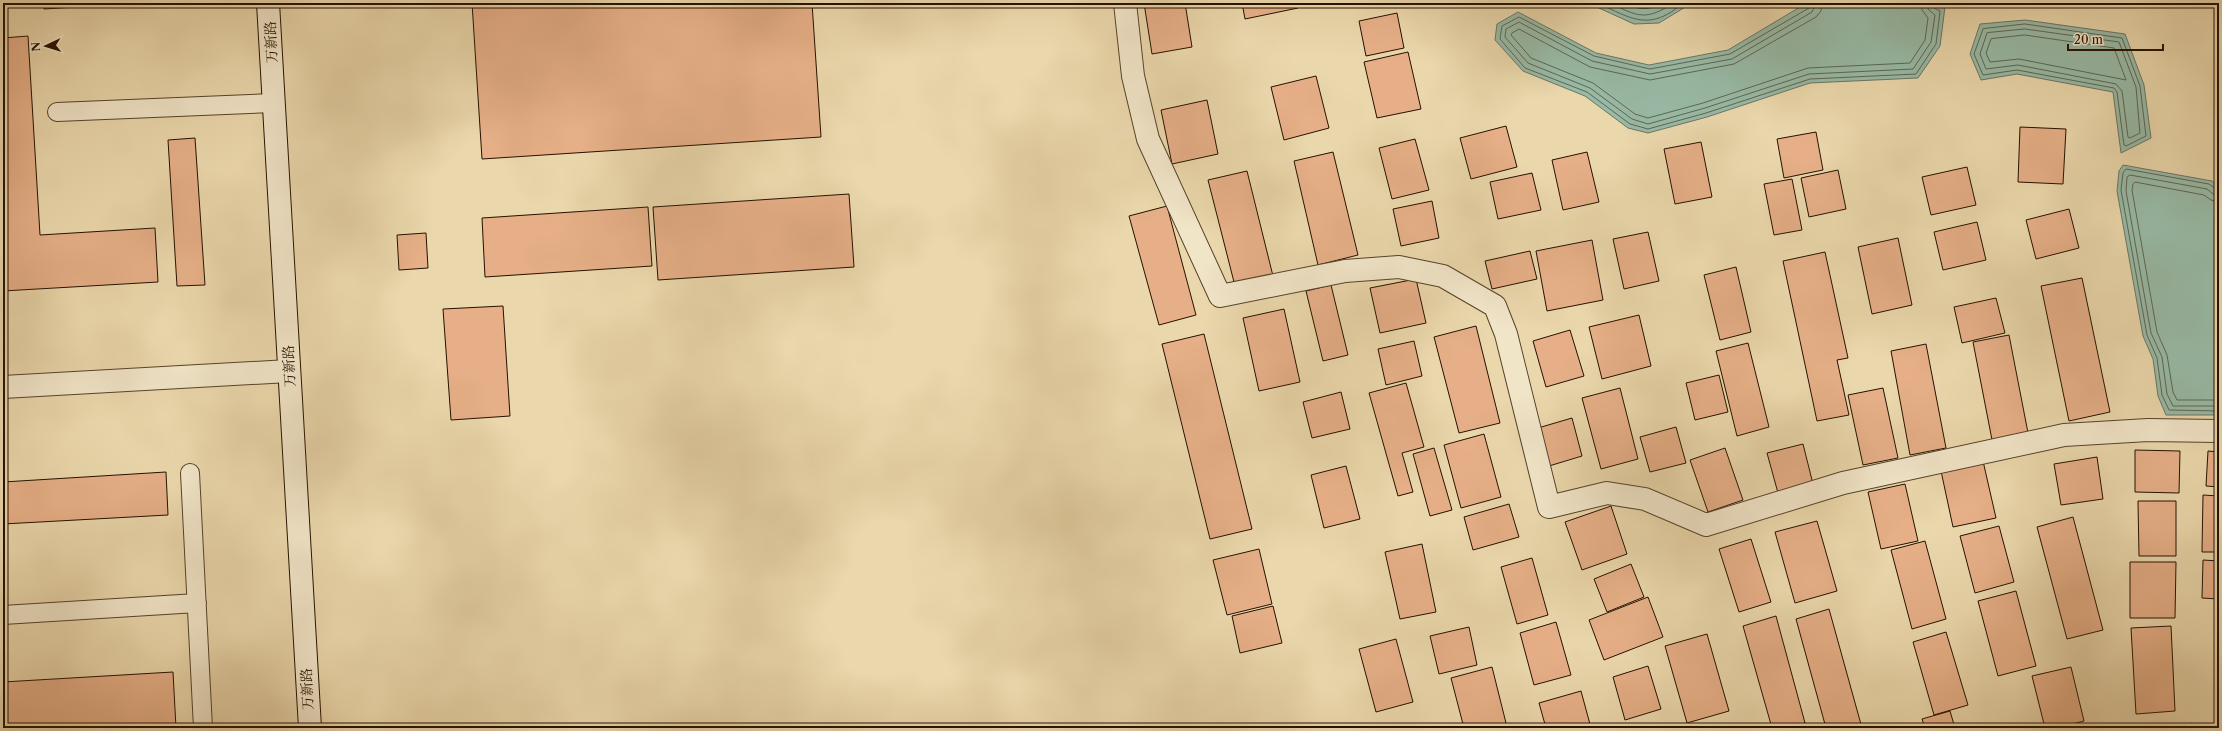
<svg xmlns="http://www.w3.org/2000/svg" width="2222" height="731" font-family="'Libre Caslon Text','Noto Serif SC',serif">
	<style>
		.water { fill: #98baa6; stroke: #6a7664 }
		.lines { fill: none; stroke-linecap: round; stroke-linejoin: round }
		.shore { stroke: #5e6653; stroke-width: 1 }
		.building { fill: #e6af87; stroke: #251100 }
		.lane-casing { stroke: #56422b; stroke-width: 20 }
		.street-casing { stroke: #56422b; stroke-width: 24 }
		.secondary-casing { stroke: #251100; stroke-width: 24 }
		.lane { stroke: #f1e5c8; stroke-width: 18 }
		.street { stroke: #f1e5c8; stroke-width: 22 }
		.secondary { stroke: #f1e5c8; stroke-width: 22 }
		.labels { text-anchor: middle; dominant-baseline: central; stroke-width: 4; stroke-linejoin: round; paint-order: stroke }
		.street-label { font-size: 14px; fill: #251100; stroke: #f1e5c8 }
	</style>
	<rect width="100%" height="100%" fill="#ead7ab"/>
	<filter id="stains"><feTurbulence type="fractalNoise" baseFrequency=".005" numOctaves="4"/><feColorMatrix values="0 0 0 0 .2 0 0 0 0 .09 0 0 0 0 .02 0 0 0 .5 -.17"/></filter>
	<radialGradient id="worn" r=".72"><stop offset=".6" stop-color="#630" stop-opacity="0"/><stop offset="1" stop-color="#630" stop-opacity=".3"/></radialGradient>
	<path class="water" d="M1588,3H1687V6L1659,23L1634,24Z
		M1813,3H1928L1945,7L1940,46L1918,78L1810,83L1707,117L1648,133L1628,128L1585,96L1523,71L1495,40L1497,24L1518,12L1596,53L1649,65L1728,50L1800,7Z
		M2025,20L2125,34L2144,85L2151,138L2121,153L2113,92L2017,74L1981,80L1970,54L1980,24Z
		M2123,165L2212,181L2219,188V415H2166L2158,396L2153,359L2143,336L2117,191L2119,171Z"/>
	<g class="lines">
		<path class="shore" d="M1598,3C1632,19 1650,32 1683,3
			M1610,3C1639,17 1645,21 1674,3
			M1624,3C1638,10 1649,11 1662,3
			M1811,3L1809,8L1730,54L1650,69L1594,56L1519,17L1502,26L1500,39L1525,68L1587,92L1630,124L1648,129L1706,113L1810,79L1916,74L1936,44L1940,11L1934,8L1932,3
			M1816,3L1812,12L1732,59L1650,74L1592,61L1519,22L1506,29L1505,37L1528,63L1590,88L1632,119L1648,124L1705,108L1809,74L1913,69L1931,42L1935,15L1928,9L1927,3
			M1822,3L1821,11L1816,17L1734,64L1650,80L1590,67L1519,29L1512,33L1511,35L1531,58L1593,83L1635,114L1648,118L1703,103L1808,68L1910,63L1925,40L1928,18L1922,10L1921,3
			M2025,24L2122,38L2140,86L2146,136L2126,146L2124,145L2117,92L2114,88L2017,70L1983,75L1974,54L1983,29Z
			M2025,29L2119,42L2136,87L2140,133L2130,138L2128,137L2122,91L2116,84L2018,65L1986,69L1980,54L1987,33Z
			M2025,35L2114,48L2126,80L2019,59L1990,62L1986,53L1991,39Z
			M2219,191L2209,184L2126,169L2123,173L2121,190L2147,335L2157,358L2162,395L2169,410L2219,411
			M2219,196L2213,194L2207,189L2130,175L2127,177L2126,191L2151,333L2162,357L2167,394L2173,406H2219
			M2219,202L2211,200L2204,195L2135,182L2133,184L2132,190L2157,332L2167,355L2173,392L2177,400H2219"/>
	</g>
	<path class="building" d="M43,3H137L44,9Z
		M472,3H812L821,137L482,159Z
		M1144,3H1185L1192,47L1152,54Z
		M1242,3H1297L1298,8L1245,19Z
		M1397,13L1404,48L1366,56L1359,21Z
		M28,36L40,235L155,228L158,282L3,291V38Z
		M1408,52L1421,109L1377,118L1364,62Z
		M1316,76L1329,128L1284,140L1271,87Z
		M1207,100L1218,154L1172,164L1161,110Z
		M1506,126L1517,167L1471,179L1460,138Z
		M2020,127L2066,129L2063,184L2018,182Z
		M1816,132L1823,170L1784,178L1777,139Z
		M195,138L205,285L177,286L168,140Z
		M1415,139L1429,190L1392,199L1379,148Z
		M1701,142L1712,197L1675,204L1664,149Z
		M1333,152L1358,255L1318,265L1294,161Z
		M1587,152L1599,202L1563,210L1552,160Z
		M1967,167L1976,205L1931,215L1922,177Z
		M1838,170L1846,209L1809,217L1801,178Z
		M1247,171L1273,276L1235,286L1208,180Z
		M1532,173L1541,210L1498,219L1490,182Z
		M1792,179L1802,230L1774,235L1764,184Z
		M849,194L854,267L658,280L653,207Z
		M1432,201L1439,238L1401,246L1393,209Z
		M1167,206L1196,315L1159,325L1129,216Z
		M648,207L652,266L485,277L482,218Z
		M2069,209L2079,248L2036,259L2026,220Z
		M1977,222L1986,260L1943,270L1934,232Z
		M1648,232L1659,281L1624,289L1613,239Z
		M426,233L428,268L399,270L397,235Z
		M1898,238L1912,305L1872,314L1858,247Z
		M1592,240L1603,300L1547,311L1536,251Z
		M1530,251L1537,279L1492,289L1485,261Z
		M1825,252L1848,358L1837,360L1849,415L1817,421L1783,261Z
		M1736,267L1751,332L1720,340L1704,275Z
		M2082,278L2110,412L2069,421L2041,286Z
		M1416,279L1426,323L1380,333L1370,288Z
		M1331,285L1348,355L1323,361L1306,291Z
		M1996,298L2005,333L1962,343L1954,307Z
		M503,306L510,416L451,420L443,309Z
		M1284,309L1300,382L1259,391L1243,318Z
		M1639,315L1651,366L1602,379L1589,327Z
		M1476,326L1500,423L1459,433L1434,337Z
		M1570,330L1584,376L1546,387L1533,341Z
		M1204,334L1252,529L1210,539L1162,344Z
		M2009,335L2029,438L1993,445L1973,342Z
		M1414,341L1422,376L1386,385L1378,349Z
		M1748,343L1769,427L1737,436L1716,351Z
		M1926,344L1946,448L1910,455L1891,351Z
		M1719,375L1728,412L1695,420L1686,383Z
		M1406,383L1424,447L1402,453L1413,492L1398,496L1369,393Z
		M1620,388L1638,459L1601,469L1582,398Z
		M1883,388L1898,458L1863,465L1848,395Z
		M1341,392L1350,429L1312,438L1303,402Z
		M1572,418L1582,456L1549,466L1538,428Z
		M1676,427L1686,463L1650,472L1640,437Z
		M1484,434L1501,497L1461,508L1444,445Z
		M1803,444L1813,484L1778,493L1767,453Z
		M1434,448L1452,510L1430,516L1413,454Z
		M1725,448L1743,500L1708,512L1690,460Z
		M2135,450L2180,451L2179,493L2135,492Z
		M2208,451L2219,452V487L2206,486Z
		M2097,457L2103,499L2061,505L2054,464Z
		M1983,461L1996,518L1953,527L1941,471Z
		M1346,466L1360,519L1324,528L1311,475Z
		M166,472L168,515L3,524V482Z
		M1905,484L1918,541L1881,549L1868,492Z
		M2203,495L2219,496V552H2202Z
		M2138,501H2176V556H2139Z
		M1509,504L1519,537L1473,550L1464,517Z
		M1611,506L1627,554L1582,570L1565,522Z
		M2073,517L2103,630L2067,639L2037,527Z
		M1817,521L1837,591L1795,603L1775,532Z
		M1999,526L2014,582L1975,593L1960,536Z
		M1751,539L1771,602L1739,612L1719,549Z
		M1925,541L1946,619L1912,629L1891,550Z
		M1422,544L1436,612L1400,619L1385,552Z
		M1259,549L1272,604L1227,615L1213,560Z
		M1532,558L1548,615L1517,624L1501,567Z
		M2203,560L2219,561V599L2202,598Z
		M2130,562H2176L2175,618H2130Z
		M1631,564L1644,597L1607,612L1594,579Z
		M2016,591L2036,666L1998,676L1978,601Z
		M1648,597L1663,637L1604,660L1589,620Z
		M1273,606L1282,643L1240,653L1232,616Z
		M1829,609L1862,728H1826L1796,619Z
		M1776,616L1805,723L1788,728H1772L1743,626Z
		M1556,622L1571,675L1534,685L1520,633Z
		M2171,626L2175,711L2136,714L2131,628Z
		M1469,627L1477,665L1439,674L1430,636Z
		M1946,632L1968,705L1934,715L1913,642Z
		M1707,634L1729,711L1687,723L1665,646Z
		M1396,639L1413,702L1376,712L1359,649Z
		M1648,666L1661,709L1625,720L1613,677Z
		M1492,667L1507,727L1464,728L1451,678Z
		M2071,667L2084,721L2056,728H2045L2032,676Z
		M173,672L176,728H3V682Z
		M1581,691L1591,728H1546L1539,703Z
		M1950,711L1955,728H1925L1922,719Z
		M2191,723L2206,728H2189Z"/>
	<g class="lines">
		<g class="lane-casing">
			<path id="lane" d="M57,112L274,103
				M190,473L203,728
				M3,615L197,603"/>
		</g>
		<g class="street-casing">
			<path id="street" d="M1125,3L1133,76L1148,139L1220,296L1345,271L1399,267L1443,276L1495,306L1506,334L1549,507L1607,493L1645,499L1706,525L1843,483L2064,435L2148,430L2219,431
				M3,387L289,371"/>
		</g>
		<g class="secondary-casing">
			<path id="secondary" d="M268,3L310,728"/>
		</g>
		<use href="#lane" class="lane"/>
		<use href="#street" class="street"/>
		<use href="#secondary" class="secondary"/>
	</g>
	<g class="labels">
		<g class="street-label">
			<text transform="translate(271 42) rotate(-93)">万新路</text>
			<text transform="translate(289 366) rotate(-93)">万新路</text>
			<text transform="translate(307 689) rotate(-93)">万新路</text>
		</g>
	</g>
	<rect width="2222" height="731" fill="none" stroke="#ead7ab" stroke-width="16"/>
	<rect x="4" y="4" width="2214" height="723" fill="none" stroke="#251100" stroke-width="2"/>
	<rect x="8" y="8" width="2206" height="715" fill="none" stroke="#251100"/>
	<g transform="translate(46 46) rotate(266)" stroke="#f1e5c8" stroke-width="3" paint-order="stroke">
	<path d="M0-3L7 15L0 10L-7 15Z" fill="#251100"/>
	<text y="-6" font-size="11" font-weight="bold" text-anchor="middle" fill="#251100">N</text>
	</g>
	<path d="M2068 44v6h95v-6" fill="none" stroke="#251100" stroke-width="2"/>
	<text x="2074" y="44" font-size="12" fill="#251100" stroke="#f1e5c8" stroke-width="3" paint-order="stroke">20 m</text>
	<rect width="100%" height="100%" filter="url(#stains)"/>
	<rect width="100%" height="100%" fill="url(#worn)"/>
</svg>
